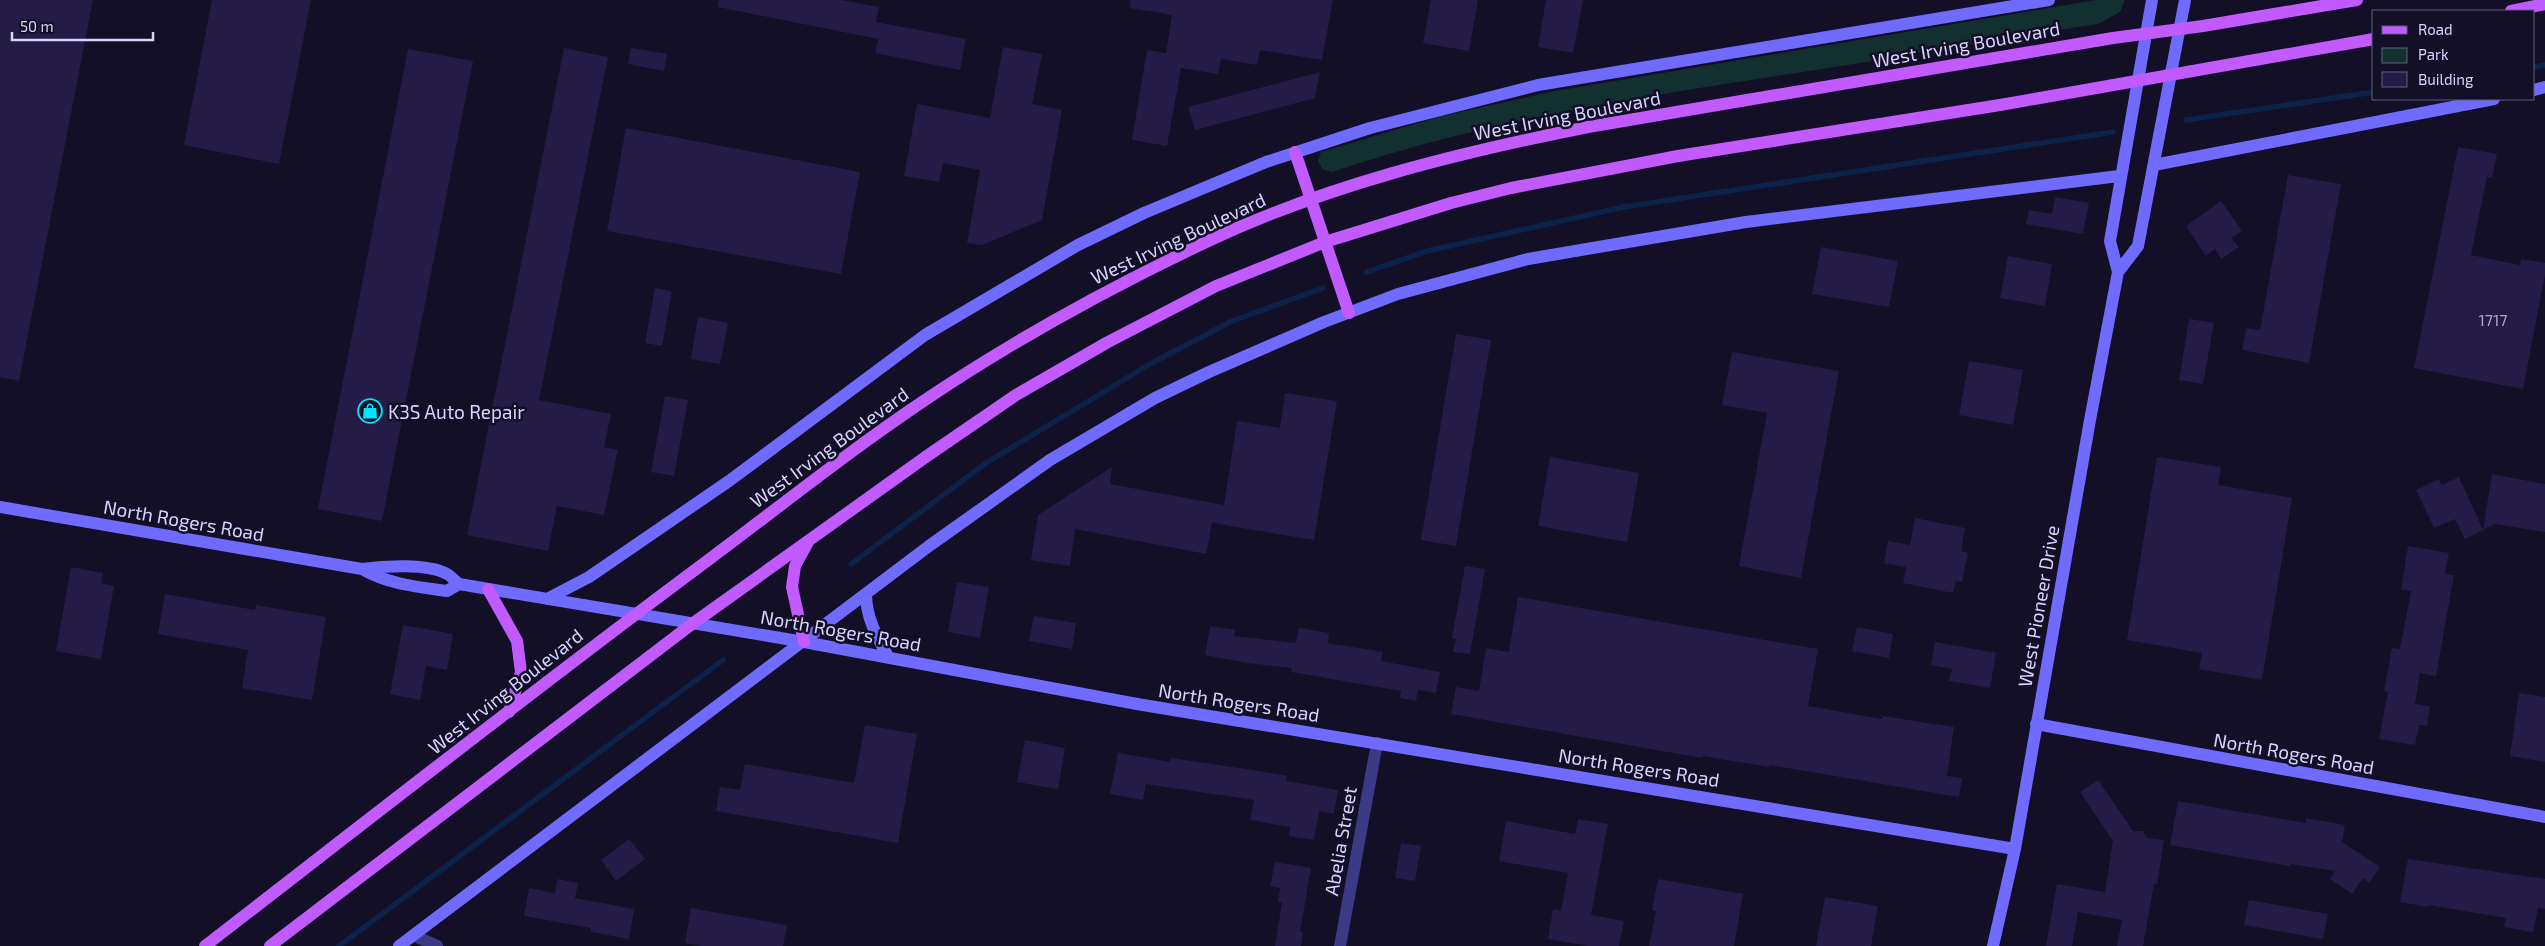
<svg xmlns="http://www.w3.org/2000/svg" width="2545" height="946" font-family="'Exo 2',sans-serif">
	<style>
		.green { fill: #12302f }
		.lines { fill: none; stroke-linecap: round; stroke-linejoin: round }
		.stream { stroke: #0c2248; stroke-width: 5.5 }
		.building { fill: #241b47 }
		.street { stroke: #3d3a85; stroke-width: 12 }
		.secondary { stroke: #6f6bff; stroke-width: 12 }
		.primary { stroke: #c25bff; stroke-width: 12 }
		.labels { text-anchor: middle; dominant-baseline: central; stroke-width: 5; stroke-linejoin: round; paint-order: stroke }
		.number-label { font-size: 16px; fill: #aca6d1 }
		.street-label { font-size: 19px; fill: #d9d4ff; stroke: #130f26 }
		.poi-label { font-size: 19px; fill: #d9d4ff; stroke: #130f26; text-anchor: start }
	</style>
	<rect width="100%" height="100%" fill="#130f26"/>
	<path class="green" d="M2096,0H2125L2120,12L2098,24C1997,39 1897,58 1796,73C1639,97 1482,121 1332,172L1322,169L1318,160L1321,152L1442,116L1555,91Z"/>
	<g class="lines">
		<path class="stream" d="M2534,67L2545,65
			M2186,120L2374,92
			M1367,272L1427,251L1624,207L2113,132
			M851,564L986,463L1150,364L1232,321L1323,288
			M339,946L723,660"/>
	</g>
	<path class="building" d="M0,0H93L19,381L0,377Z
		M212,0H311L279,164L184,145Z
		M719,0H841L879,7L876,22L966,39L960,70L875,53L878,39L718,7Z
		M1131,0H1333L1322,60L1260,50L1257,65L1221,59L1218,74L1181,68L1167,146L1132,140L1147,50L1166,53L1172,15L1130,8Z
		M1431,0H1478L1469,51L1423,43Z
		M1546,0H1583L1573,53L1538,47Z
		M1003,47L1042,54L1032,104L1062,110L1042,220L982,245L967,243L980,170L943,163L939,182L904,176L917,104L990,118Z
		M564,48L608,57L539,400L611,414L604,447L618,450L604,515L557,506L548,551L467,535Z
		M631,48L667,54L664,71L628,64Z
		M408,49L473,61L382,521L318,509Z
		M1320,72L1315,98L1195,130L1188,107Z
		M626,128L860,172L841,274L607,231Z
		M2458,147L2497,154L2492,178L2487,177L2471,255L2520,265L2521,259L2545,263V275L2523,389L2414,368Z
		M2288,175L2341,184L2309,363L2242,350L2246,328L2260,330Z
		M2055,197L2089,203L2083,234L2026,224L2029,210L2052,214Z
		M2221,201L2242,231L2232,238L2239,247L2221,259L2215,249L2206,256L2186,226Z
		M1821,247L1898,261L1889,307L1812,294Z
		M2008,256L2052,264L2045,306L2000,298Z
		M655,288L672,291L662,346L645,343Z
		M698,317L728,323L720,364L691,359Z
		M2189,319L2214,323L2203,384L2179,380Z
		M1456,334L1491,340L1456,546L1421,540Z
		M1732,352L1839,371L1801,578L1739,566L1767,413L1722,405Z
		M1969,361L2023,370L2013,425L1959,415Z
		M1285,393L1337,401L1314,540L1212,523L1206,554L1075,529L1070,566L1031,560L1038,515L1112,467L1110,484L1224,505L1237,421L1280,428Z
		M665,396L688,400L674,476L651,472Z
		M1550,457L1639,473L1627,542L1538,526Z
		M2157,457L2221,467L2218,485L2292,498L2262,680L2199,669L2202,653L2127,640Z
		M2492,474L2545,484V532L2495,524L2483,530Z
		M2459,477L2483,530L2465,539L2455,519L2434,528L2416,490L2439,479L2442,485Z
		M1915,518L1965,528L1961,551L1968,553L1962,582L1956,581L1953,593L1903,583L1906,567L1884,563L1888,541L1910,545Z
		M2408,546L2449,553L2445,574L2454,575L2436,676L2420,673L2415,704L2430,706L2427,726L2419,725L2415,745L2379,739L2388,692L2384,691L2392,648L2400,649L2411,591L2401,590Z
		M1465,566L1485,569L1470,654L1453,652L1456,639L1452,638Z
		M71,567L103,573L101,583L114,586L101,659L56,651Z
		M957,582L989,587L980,638L948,632Z
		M165,594L255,610L256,605L326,617L312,700L242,688L248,650L158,634Z
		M1518,597L1818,649L1808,706L1882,719V716L1954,727L1947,776L1962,778L1959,797L1769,765V767L1702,756V758L1451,714L1456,687L1479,691L1486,648L1509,652Z
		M1034,616L1076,623L1072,649L1029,641Z
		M403,625L453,634L447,670L426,666L420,700L390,694Z
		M1210,626L1235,630L1234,636L1296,643L1299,628L1329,633L1328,643L1383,652L1381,661L1440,672L1436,693L1418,690L1416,701L1400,698L1401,691L1291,672L1292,668L1247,663L1205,655Z
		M1857,627L1893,634L1889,658L1852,651Z
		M1935,642L1996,653L1990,688L1949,681L1952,669L1931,665Z
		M2519,693L2545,697V762L2510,756Z
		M865,725L917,734L898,843L716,811L720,787L740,790L745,764L854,783Z
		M1025,740L1065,748L1058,789L1017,782Z
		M1118,753L1170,762L1171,758L1259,771L1287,776L1286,781L1338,790L1334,814L1319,811L1314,840L1289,836L1290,827L1250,820L1254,800L1146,784L1143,800L1110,794Z
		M2098,780L2133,831H2143L2147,838L2164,840L2157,884H2154L2143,946H2117L2122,920L2078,912L2072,946H2046L2057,884L2105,892L2113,841L2080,792Z
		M2178,801L2306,823V818L2345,825L2342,842L2380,867L2369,883L2363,878L2352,894L2330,879L2335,871L2290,864V866L2170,845Z
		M1578,819L1608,824L1591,915L1624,921L1619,946H1589L1548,939L1553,909L1561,911L1568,873L1499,861L1506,821L1575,834Z
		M629,839L645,859L616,881L601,860Z
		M1401,843L1421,846L1415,881L1395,878Z
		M2408,859L2545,879V909L2538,908L2533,932L2504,927L2506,918L2428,905V907L2400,902Z
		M1275,862L1311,868L1300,932H1303L1301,946H1275L1282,903L1278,902L1280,888L1270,886Z
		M557,879L578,883L575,898L634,909L629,939L591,932V928L524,916L529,888L555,893Z
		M1658,879L1743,894L1734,946H1649L1656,911L1652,910Z
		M1825,897L1878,906L1871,946H1816Z
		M2249,900L2328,914L2323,939L2244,925Z
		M691,908L787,925L783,946H702L685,943Z"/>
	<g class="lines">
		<path class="street" d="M413,935L437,946
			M1340,946L1377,743"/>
		<path class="secondary" d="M2534,90L2545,87
			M2154,165L2494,99
			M2118,272L2138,246L2185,0
			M0,507L362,569C388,584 417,587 447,591L459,584
			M362,569C383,566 428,563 447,574C451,576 455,581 459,584L804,642L1137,704L2015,849
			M866,594C866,618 877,637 889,658
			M547,599L589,577L729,481L925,335L1078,245L1144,213L1266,162L1370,128L1538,85L2049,0
			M2036,724L2545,817
			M399,946L929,546L1050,460L1155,398L1209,372L1324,322L1398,294L1528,259L1746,222L2119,176
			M1993,946L2015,849L2090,420L2118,272L2110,241L2152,0"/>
		<path class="primary" d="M2511,11L2545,4
			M1295,152L1349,313
			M488,589L517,641L521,672L509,712
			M804,642L792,587L795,566L807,544
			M205,946C373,816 540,685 711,558C783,504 853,448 928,398C1016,339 1109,288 1206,242C1327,185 1457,153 1588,127L2113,38L2203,26L2357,0
			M270,946L692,624L927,456L1016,395L1108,342L1216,286L1325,242L1451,203L1511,188L1678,156L2000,105L2374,39"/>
	</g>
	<defs>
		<g id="shop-ring" transform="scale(1.25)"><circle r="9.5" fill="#130f26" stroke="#00e5ff" stroke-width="1.5"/><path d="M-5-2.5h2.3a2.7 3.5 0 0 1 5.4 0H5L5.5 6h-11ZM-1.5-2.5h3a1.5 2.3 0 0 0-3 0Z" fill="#00e5ff"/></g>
	</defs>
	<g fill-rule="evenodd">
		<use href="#shop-ring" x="370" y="411"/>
	</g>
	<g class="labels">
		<g class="number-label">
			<text x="2493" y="319">1717</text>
		</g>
		<g class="street-label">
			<text transform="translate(1966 44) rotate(-10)">West Irving Boulevard</text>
			<text transform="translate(1567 115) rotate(-11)">West Irving Boulevard</text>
			<text transform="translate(1178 238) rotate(-25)">West Irving Boulevard</text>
			<text transform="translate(829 447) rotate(-36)">West Irving Boulevard</text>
			<text transform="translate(184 520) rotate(10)">North Rogers Road</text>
			<text transform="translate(2038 606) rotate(-80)">West Pioneer Drive</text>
			<text transform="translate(841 630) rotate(10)">North Rogers Road</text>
			<text transform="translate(505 691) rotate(-38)">West Irving Boulevard</text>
			<text transform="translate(1239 702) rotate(9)">North Rogers Road</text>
			<text transform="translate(2294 753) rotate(10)">North Rogers Road</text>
			<text transform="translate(1639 767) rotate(9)">North Rogers Road</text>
			<text transform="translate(1340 841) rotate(-80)">Abelia Street</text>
		</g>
		<g class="poi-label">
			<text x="388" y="411">K3S Auto Repair</text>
		</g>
	</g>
	<rect x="2372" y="10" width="162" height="90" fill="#130f26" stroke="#625e7d"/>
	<rect x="2382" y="26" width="25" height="8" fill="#c25bff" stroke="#625e7d"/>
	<text x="2418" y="35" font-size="15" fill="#d9d4ff">Road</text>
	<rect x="2382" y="48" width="25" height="15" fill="#12302f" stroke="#625e7d"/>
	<text x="2418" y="60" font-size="15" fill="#d9d4ff">Park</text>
	<rect x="2382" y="72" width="25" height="15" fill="#241b47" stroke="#625e7d"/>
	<text x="2418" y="85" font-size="15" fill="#d9d4ff">Building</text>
	<path d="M12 32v8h141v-8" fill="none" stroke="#d9d4ff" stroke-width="2.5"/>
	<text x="20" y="32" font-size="15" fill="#d9d4ff" stroke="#130f26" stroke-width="4" paint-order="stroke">50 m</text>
</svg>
